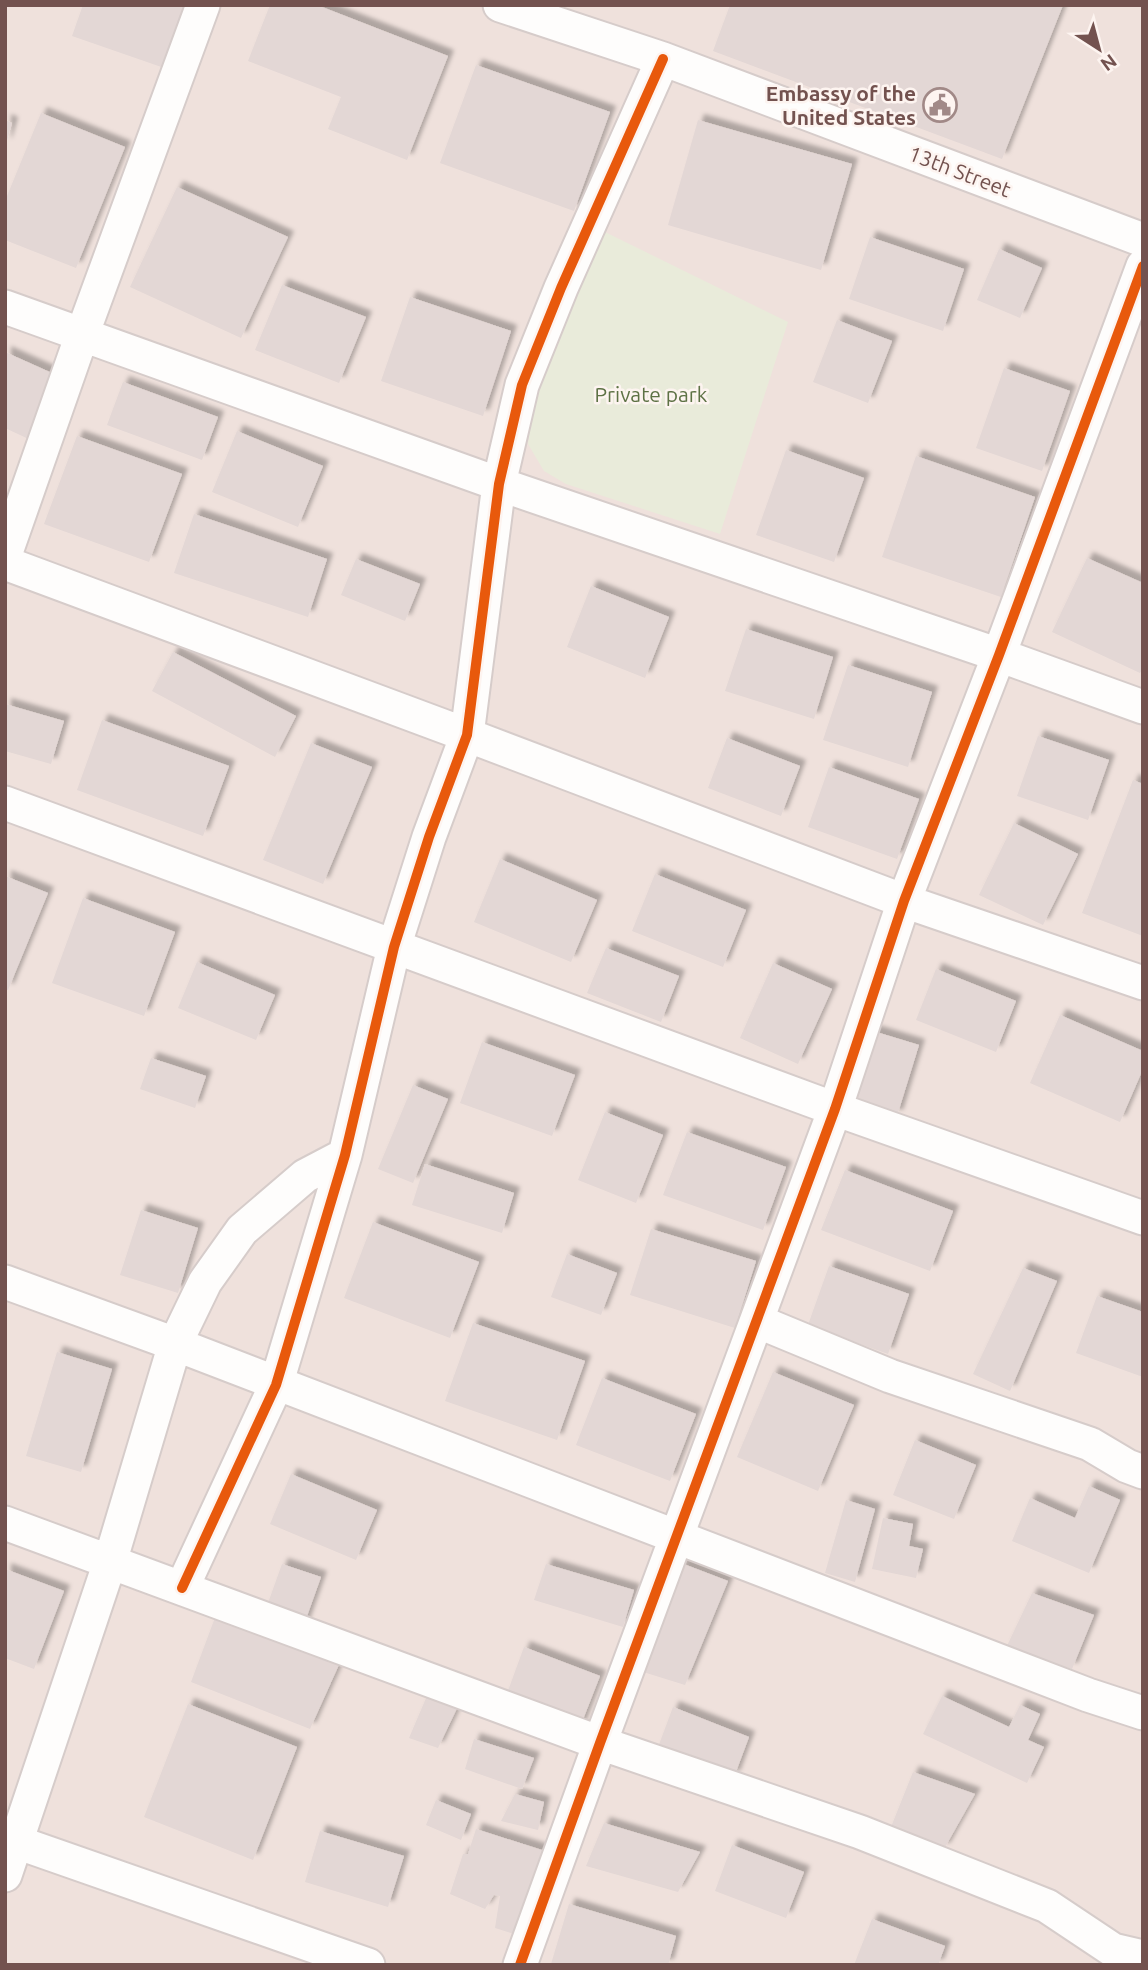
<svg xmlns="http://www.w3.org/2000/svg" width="1148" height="1970" font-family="Ubuntu,sans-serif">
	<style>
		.residential { fill: #efe1dc }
		.green { fill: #e9ebda }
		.building { fill: #e3d7d5; filter: url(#shadow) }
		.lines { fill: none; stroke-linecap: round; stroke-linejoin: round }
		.minor-casing { stroke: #d6ccca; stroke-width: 37 }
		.minor { stroke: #fefdfc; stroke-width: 33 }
		.cycleway-casing { stroke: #fdf4f0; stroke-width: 15 }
		.cycleway { stroke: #e8590c; stroke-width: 10 }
		.labels { text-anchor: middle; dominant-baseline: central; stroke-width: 5; stroke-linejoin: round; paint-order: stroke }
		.poi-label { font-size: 21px; font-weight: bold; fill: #73524f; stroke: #fdf4f0; text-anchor: end }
		.street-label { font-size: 21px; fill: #73524f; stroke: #fdf4f0 }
		.park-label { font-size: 21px; fill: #5e7245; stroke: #fdf4f0 }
	</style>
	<defs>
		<filter id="shadow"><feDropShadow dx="6" dy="-6" stdDeviation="2" flood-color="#0004"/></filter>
	</defs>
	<rect width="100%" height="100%" fill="#f7f0ee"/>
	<path class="residential" d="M5,5H1143V1965H5Z"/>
	<path class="green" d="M601,230L788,322L720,534L566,484L544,471L528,444L534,391Z"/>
	<path class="building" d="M83,5H193L170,70L72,36Z
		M270,5H317L448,56L407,160L328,129L341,97L248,61Z
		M730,5H1063L1002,159L713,51Z
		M476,65L610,112L574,211L440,163Z
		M41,113L125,147L76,268L5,240V201Z
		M5,120L12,123L6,144H5Z
		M698,120L852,164L821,270L668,225Z
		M177,187L288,237L241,338L130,287Z
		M870,237L964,269L943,331L849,299Z
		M999,249L1042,268L1020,318L977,300Z
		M282,285L366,317L339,383L255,350Z
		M410,297L511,331L483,416L381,381Z
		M837,320L892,341L868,403L813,382Z
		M5,352L63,378L33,441L5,428Z
		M1004,368L1070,391L1042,471L976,448Z
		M123,382L218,417L202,460L107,425Z
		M237,431L323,466L298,527L212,492Z
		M77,436L182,474L149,562L44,524Z
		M786,450L864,478L834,562L756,535Z
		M916,456L1035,497L1001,597L882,557Z
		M194,514L327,559L308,617L174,573Z
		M1087,558L1143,583V668L1140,673L1052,632Z
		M356,559L420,584L405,621L341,595Z
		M591,586L669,617L645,678L567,647Z
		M746,629L833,657L814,719L725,691Z
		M173,652L296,716L275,757L152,691Z
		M848,665L932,692L908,767L823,740Z
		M5,704L64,721L51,764L5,751Z
		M102,720L229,766L203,836L77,790Z
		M1038,736L1109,760L1088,820L1017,796Z
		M727,738L800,766L781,816L708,788Z
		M311,743L372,767L323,884L263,860Z
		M829,767L919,799L897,859L808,827Z
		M1133,780L1143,784V936L1082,913Z
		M1014,823L1078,854L1043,925L979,895Z
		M500,859L597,900L571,962L474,922Z
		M655,874L746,910L723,967L632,931Z
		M5,876L48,893L8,990L5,989Z
		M83,898L175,932L144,1016L52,983Z
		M606,948L679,976L661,1022L587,993Z
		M197,962L275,995L256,1040L178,1008Z
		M773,963L832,989L798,1064L740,1038Z
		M936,969L1016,1001L996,1052L916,1020Z
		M1060,1015L1143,1051V1069L1120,1122L1030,1083Z
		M873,1031L919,1045L897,1116L851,1102Z
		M482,1042L575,1075L552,1136L460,1103Z
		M151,1058L206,1076L195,1108L140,1089Z
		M413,1085L448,1099L413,1183L378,1169Z
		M605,1112L663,1135L636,1203L578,1180Z
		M687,1132L786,1167L763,1230L663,1195Z
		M425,1164L514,1193L502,1233L412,1205Z
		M845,1170L953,1211L930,1271L821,1230Z
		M141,1210L198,1228L178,1293L120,1275Z
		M373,1222L479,1262L450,1338L344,1298Z
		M651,1229L756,1261L735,1328L630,1295Z
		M567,1254L617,1273L601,1315L551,1297Z
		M829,1266L909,1294L888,1354L808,1325Z
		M1023,1268L1057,1281L1010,1391L973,1374Z
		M1097,1296L1143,1312V1377L1076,1353Z
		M473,1323L585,1361L557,1440L445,1401Z
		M57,1352L112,1369L81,1472L26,1456Z
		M773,1372L854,1405L818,1491L737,1457Z
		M602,1378L696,1414L670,1481L576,1445Z
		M915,1440L976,1465L954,1519L893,1495Z
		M291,1474L377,1510L356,1560L270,1524Z
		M1089,1486L1120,1500L1089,1573L1012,1541L1030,1498L1075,1518Z
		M846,1500L875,1509L855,1582L825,1573Z
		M883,1518L913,1524L909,1546L923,1549L916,1578L872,1569Z
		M681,1563L728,1581L685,1685L640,1671Z
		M282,1564L321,1577L302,1630L263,1617Z
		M546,1564L634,1590L623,1627L534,1600Z
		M5,1569L64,1591L34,1669L5,1658Z
		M1032,1593L1094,1615L1072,1669L1006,1648Z
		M216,1615L342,1658L310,1729L191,1682Z
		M524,1647L600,1676L580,1727L505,1699Z
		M430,1689L460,1702L438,1748L409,1738Z
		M942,1696L1009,1727L1020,1705L1040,1714L1028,1740L1044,1747L1027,1783L923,1734Z
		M188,1704L297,1747L253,1860L144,1817Z
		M673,1707L749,1737L734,1777L657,1750Z
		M474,1739L534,1758L522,1789L465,1769Z
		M913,1772L975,1794L944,1849L889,1832Z
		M515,1794L544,1802L538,1830L501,1821Z
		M436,1800L471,1814L461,1840L426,1825Z
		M604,1823L700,1852L678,1892L586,1866Z
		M476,1829L545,1851L514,1934L495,1928L500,1896L494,1895L485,1909L450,1894L463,1854H468Z
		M320,1831L404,1856L388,1907L305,1882Z
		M732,1845L804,1872L786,1918L715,1891Z
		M569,1904L676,1936L668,1965L551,1964Z
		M872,1919L945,1946L938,1965H854Z"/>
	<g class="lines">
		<g class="minor-casing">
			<path id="minor" d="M500,5L663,59L1143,240
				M5,307L499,484L999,655L1143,707
				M5,555L82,335L203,5
				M5,563L467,735L904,901L1143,983
				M5,803L835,1109L1143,1218
				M5,1282L175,1344L1088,1695L1143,1713
				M757,1321L890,1376L1090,1444L1127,1466L1143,1472
				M5,1523L600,1743L860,1832L1047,1906L1113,1950L1143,1957
				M182,1588L276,1385L345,1155L394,947L429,837L467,735L499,484L522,385L561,288L663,59
				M5,1838L368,1965
				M5,1875L110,1562L175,1344L205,1282L242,1230L305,1176L345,1155
				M520,1965L600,1743L835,1109L904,901L999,655L1143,266"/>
		</g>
		<use href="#minor" class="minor"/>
		<g class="cycleway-casing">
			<path id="cycleway" d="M182,1588L276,1385L345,1155L394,947L429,837L467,735L499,484L522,385L561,288L663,59
				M520,1965L600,1743L835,1109L904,901L999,655L1143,266"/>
		</g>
		<use href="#cycleway" class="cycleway"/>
	</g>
	<defs>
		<g id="civic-ring" transform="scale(1.75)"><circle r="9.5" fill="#fdf4f0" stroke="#a18987" stroke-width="1.5"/><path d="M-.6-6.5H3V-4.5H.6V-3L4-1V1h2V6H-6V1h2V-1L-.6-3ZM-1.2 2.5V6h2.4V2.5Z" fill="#a18987"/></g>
	</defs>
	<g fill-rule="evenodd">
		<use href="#civic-ring" x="940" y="105"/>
	</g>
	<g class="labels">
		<g class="poi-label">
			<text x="916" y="93">Embassy of the<tspan x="916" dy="24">United States</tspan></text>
		</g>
		<g class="street-label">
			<text transform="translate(960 171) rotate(21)">13th Street</text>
		</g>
		<g class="park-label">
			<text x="651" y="394">Private park</text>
		</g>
	</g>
	<rect width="1148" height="1970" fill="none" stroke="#73524f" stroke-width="14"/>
	<g transform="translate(1099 49) rotate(144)" stroke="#fdf4f0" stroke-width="5" paint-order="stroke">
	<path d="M0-5L12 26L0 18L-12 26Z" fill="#73524f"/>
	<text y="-10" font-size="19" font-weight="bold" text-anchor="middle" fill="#73524f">N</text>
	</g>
</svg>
